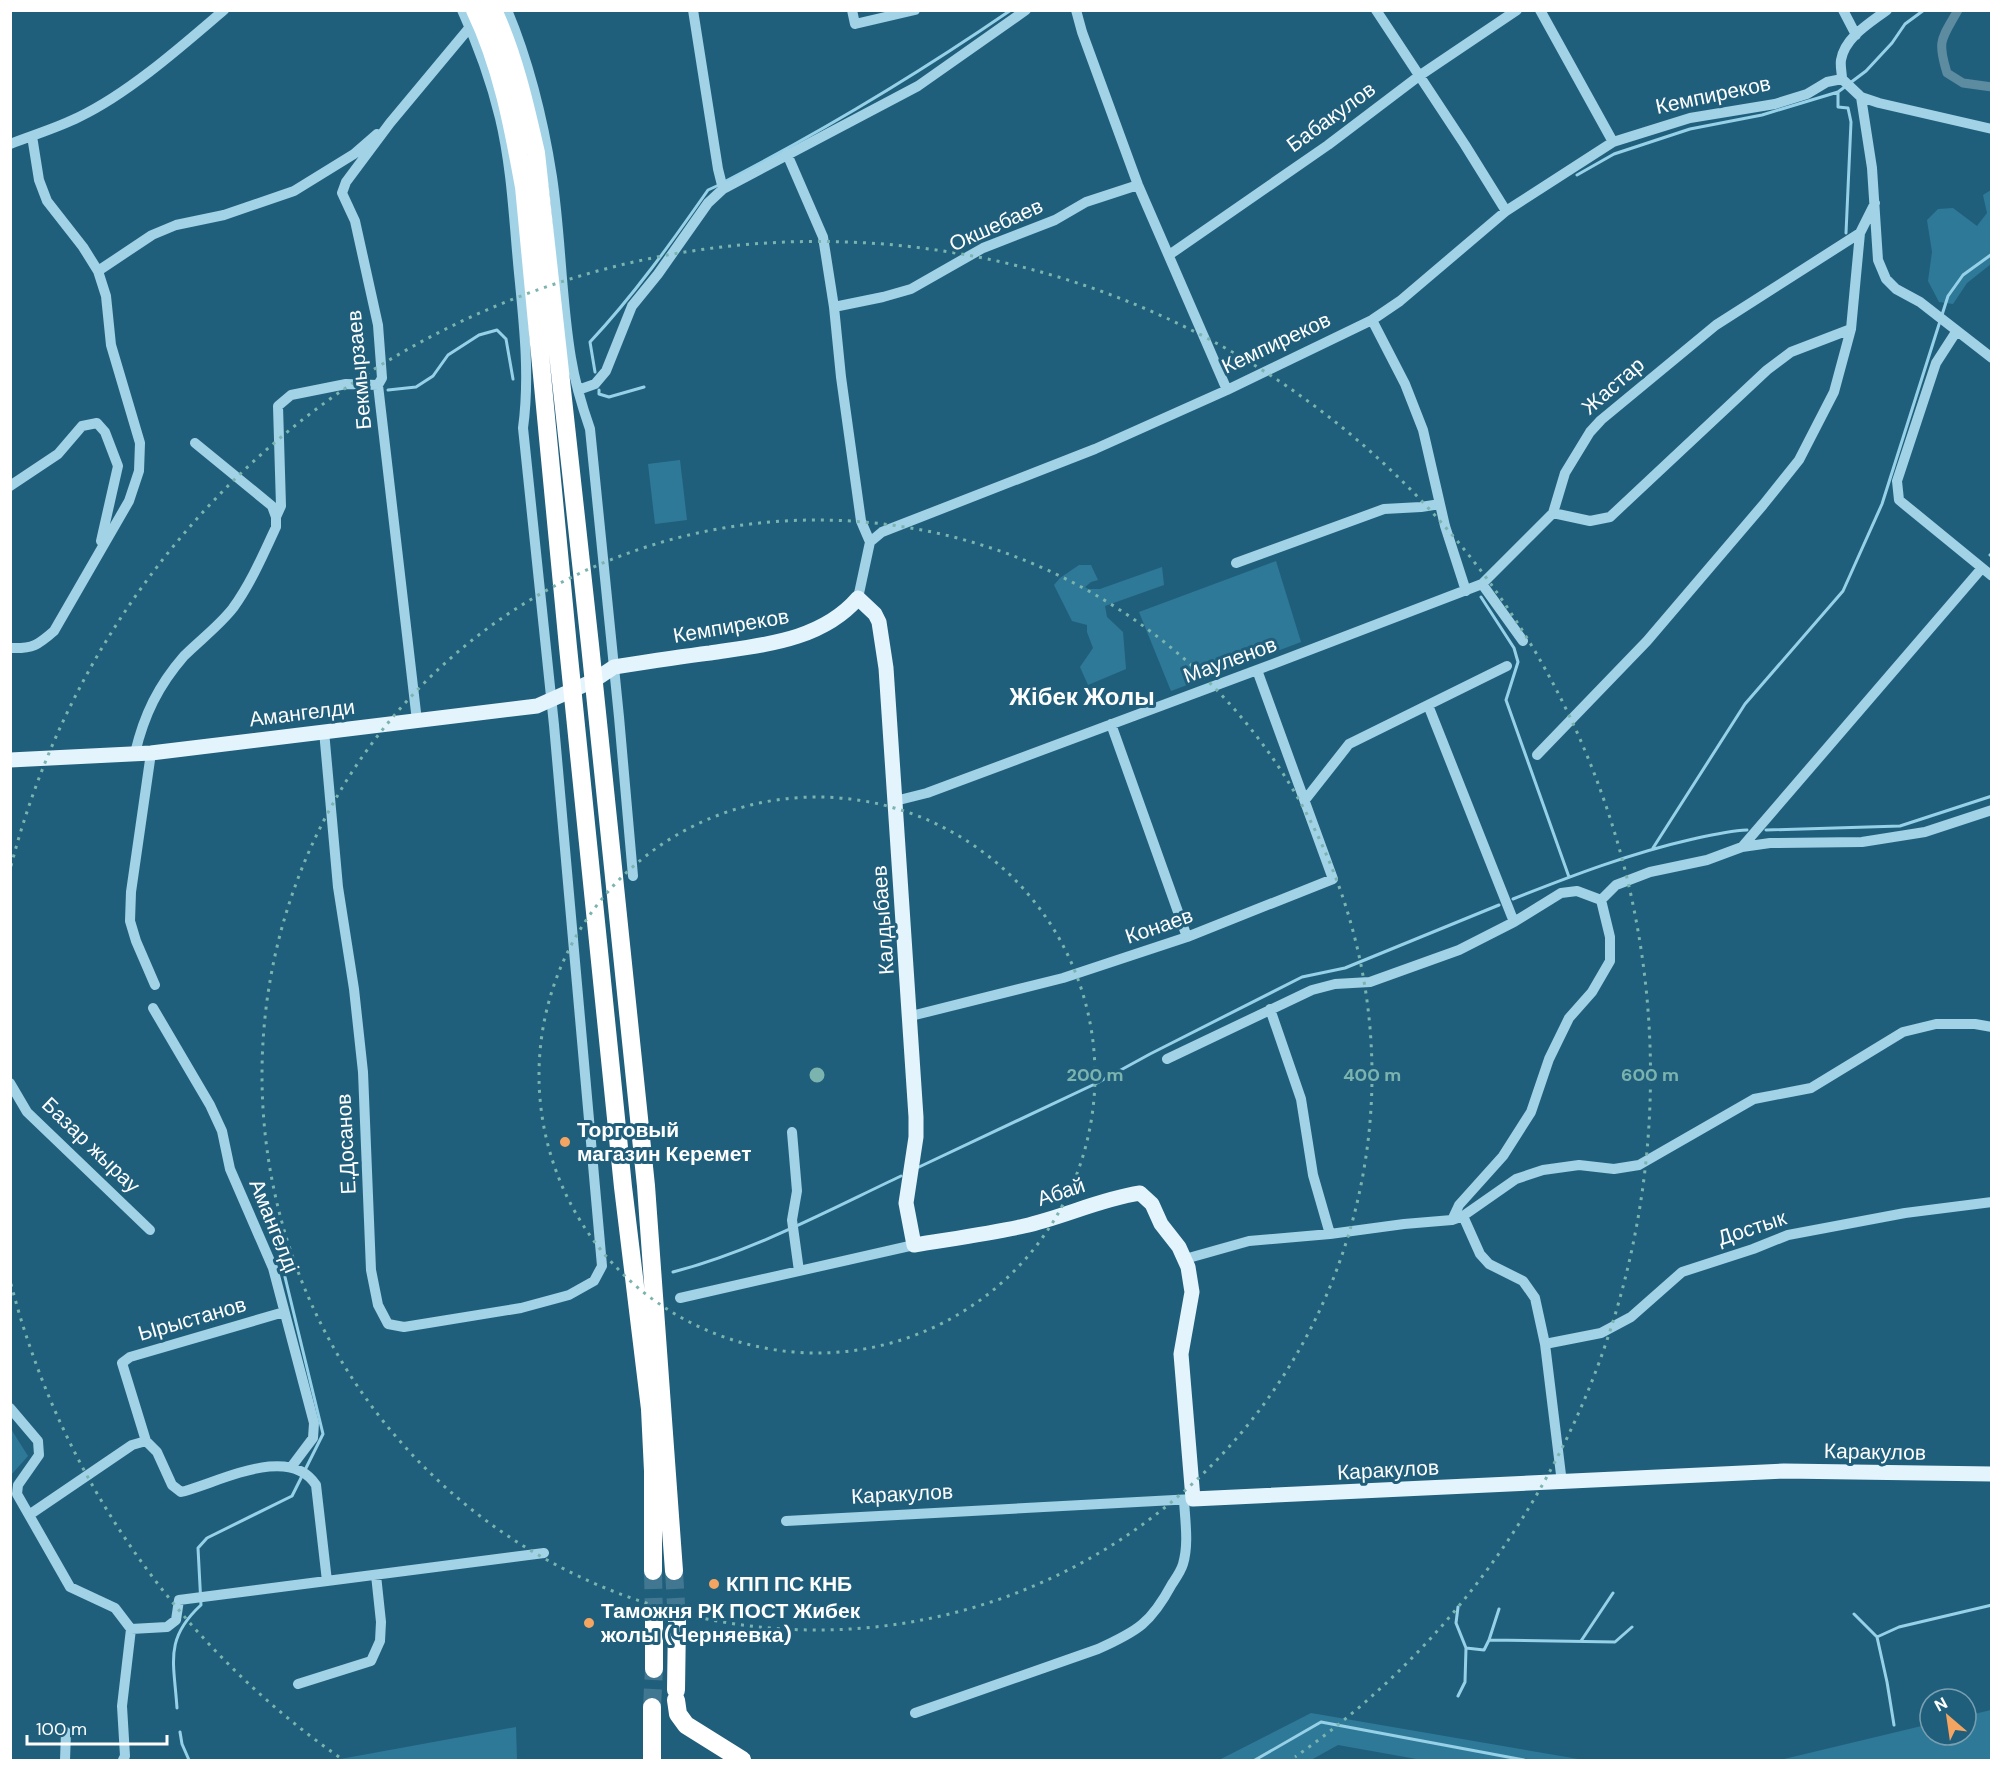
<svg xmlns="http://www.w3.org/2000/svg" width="2002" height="1771" font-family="'DM Sans',sans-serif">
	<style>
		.green { fill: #2f7998 }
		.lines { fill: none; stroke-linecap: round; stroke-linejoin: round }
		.stream { stroke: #96d1e8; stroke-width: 3 }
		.canal { stroke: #5d8ca1; stroke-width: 9 }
		.highway-tunnel { stroke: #417790; stroke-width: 18; stroke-dasharray: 18 9; stroke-linecap: butt }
		.minor { stroke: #a2d2e6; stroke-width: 10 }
		.major { stroke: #e3f4fd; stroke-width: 15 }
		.highway { stroke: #fff; stroke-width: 18 }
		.ring { fill: none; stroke: #7bb4af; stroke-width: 3; stroke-dasharray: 3 6 }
		.poi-dot { fill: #f4a562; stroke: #205f7c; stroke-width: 2 }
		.labels { text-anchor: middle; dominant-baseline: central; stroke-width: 6; stroke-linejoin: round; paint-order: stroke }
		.street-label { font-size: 21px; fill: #fff; stroke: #205f7c }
		.poi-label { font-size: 21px; font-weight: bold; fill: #fff; stroke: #205f7c; text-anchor: start }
		.quarter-label { font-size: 24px; font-weight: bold; fill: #fff; stroke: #205f7c }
		.centre { fill: #7bb4af; stroke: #205f7c; stroke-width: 3 }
		.ring-label { font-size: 18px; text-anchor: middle; font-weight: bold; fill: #7bb4af; stroke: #205f7c; stroke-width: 6; stroke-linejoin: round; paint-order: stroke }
	</style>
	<rect width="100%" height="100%" fill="#205f7c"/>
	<path class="green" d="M1991,190V264L1967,283L1953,304L1939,302L1928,281L1932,252L1927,220L1938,209L1953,208L1977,226L1987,213L1983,195Z
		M680,460L687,520L655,524L648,464Z
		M1276,561L1301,642L1171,691L1139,612Z
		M1079,565H1091L1098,580L1091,582L1085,587L1088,589H1100L1162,567L1164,585L1105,606L1107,617L1123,632L1126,669L1088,685L1080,667L1093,648L1087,632V625L1072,621L1054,585L1060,578Z
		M11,1429L28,1456L11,1475H10Z
		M1991,1710V1760H1780L1930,1724V1735H1966V1716Z
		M1311,1713L1584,1760H1422L1338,1745L1311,1760H1219Z
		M516,1727L517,1760H335Z"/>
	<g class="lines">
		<path class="stream" d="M1850,83L1866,71L1892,43L1905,24L1924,10
			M1838,92V107L1848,108L1851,122L1846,233
			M1577,175L1614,154L1690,129L1762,115L1838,92L1846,86
			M724,182C823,131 919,73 1011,10
			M595,372L590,342C634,295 671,243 708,190L719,185
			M388,390L416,387L433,376L448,355L479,335L497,330L506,339L513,379
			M599,390V394L609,397L644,387
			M1990,555L1992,553
			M1481,597L1514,648L1518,662L1506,700L1569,877
			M1766,830L1900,826L1992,796
			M1653,848L1745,704L1843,591L1882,504L1948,296L1963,275L1992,254
			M1513,899C1571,876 1631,853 1693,839C1711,835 1728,831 1747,830
			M919,1167L1097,1083L1150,1054L1302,977L1345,968L1499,905
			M673,1272C753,1251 827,1211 901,1176
			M1458,1607L1456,1623L1466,1648
			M1854,1614L1877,1637
			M1489,1640L1499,1609
			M1581,1641L1613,1593
			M1458,1696L1465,1682L1466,1648L1484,1650L1489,1640L1615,1642L1632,1627
			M177,1708C174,1662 164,1639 201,1605L198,1548L207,1538L292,1496L323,1434L285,1277
			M1894,1725L1887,1682L1877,1637L1899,1627L1992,1605
			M180,1732L182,1744L189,1760
			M1255,1760L1321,1722L1524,1760"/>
		<path class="canal" d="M1958,10C1941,40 1937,40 1947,73L1963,83L1992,87"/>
		<path class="highway-tunnel" d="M653,1571L654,1622
			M674,1571L677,1621
			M652,1707L654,1669"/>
		<path class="minor" d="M507,10C530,65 543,119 552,177C561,237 561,299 571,358C575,383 582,406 590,429L619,717L633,876
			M693,10L718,169L723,189
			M852,10L855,24L915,10
			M1076,10L1082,32L1138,185L1227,390
			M1376,10L1465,145L1506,211
			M1540,10L1613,142
			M1843,10L1856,35
			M1842,79C1842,73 1840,66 1841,60C1845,37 1870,23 1887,10
			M1861,97L1872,168L1878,260L1886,279L1896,289L1920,302L1992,358
			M10,144C33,135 57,128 79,117C129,93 182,46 224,10
			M787,154L823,237L834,307L841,377L861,521L870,542
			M1169,255L1328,145L1419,76L1517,10
			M98,271L152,235L176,225L224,215L294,191L354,154L377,134
			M834,307L883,297L911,289L983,248L1055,220L1086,202L1138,185
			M1372,320L1405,384L1423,430L1445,526L1466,591
			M1956,332L1936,363L1897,481L1899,500L1992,576
			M578,390L595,384L606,371L632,306L658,274L708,203L723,189L918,86L1026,10
			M10,486L58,454L82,426L97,423L105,432L118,466L101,541
			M1553,513L1590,521L1610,517L1767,370L1791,352L1851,329
			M276,517L281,506L278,406L291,395L346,384L378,385
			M1236,563L1384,509L1421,507L1440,504
			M1482,584L1523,641
			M858,598L870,542L882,532L1095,449L1227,390L1372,320L1400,301L1506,211L1613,142L1690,118L1775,104L1807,94L1827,82L1842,79L1861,97L1879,103L1992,129
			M10,648C33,649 38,645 54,631L129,501L139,471L140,443L111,345L106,296L98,271L83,247L47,201L39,180L32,136
			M1428,705L1514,922
			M417,721L378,385L382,378L378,325L355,221L342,193L346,182L390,123L470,27
			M1111,724L1187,937
			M324,731L338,887L354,989L363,1072L371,1270L378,1305L388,1324L404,1327L521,1308L569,1295L594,1281L602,1266L554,725L523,428C530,377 524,324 519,273C514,222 512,168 500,118C491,81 478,45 462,10
			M135,753C144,715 158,686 184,656C200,640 219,626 233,608C251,583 263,555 276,527V517L272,506L195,443
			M151,753L131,892L130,921L136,941L155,985
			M1537,755L1647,641L1763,505L1799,460L1834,392L1851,329L1860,233L1875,203
			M1305,800L1349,744L1507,666
			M895,801L927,793L1257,670L1482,584L1553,513L1565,473L1590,432L1601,420L1716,325L1860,233
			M1742,847L1982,568
			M153,1008L210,1105L222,1131L230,1169L273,1268L314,1423L313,1438L292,1466
			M1270,1009L1301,1099L1313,1175L1330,1234
			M911,1016L1063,978L1187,937L1333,879L1257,670
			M1167,1059L1312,990L1335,984L1370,982L1459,950L1514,922L1561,893L1577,891L1601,900L1616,885L1650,872L1707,860L1742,847L1770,843L1862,842L1925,832L1992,810
			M10,1083L27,1112L150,1230
			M792,1132L797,1191L792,1220L799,1271
			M1463,1216L1480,1254L1489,1264L1523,1281L1535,1298L1545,1344L1562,1483
			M1452,1220L1459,1205L1503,1156L1531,1112L1549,1059L1569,1018L1592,992L1610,961V937L1601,900
			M1185,1259L1249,1241L1330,1234L1404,1224L1452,1220L1463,1216L1516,1179L1543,1170L1579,1165L1614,1169L1639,1165L1754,1099L1811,1088L1903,1032L1936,1024H1975L1992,1027
			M680,1298L914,1245
			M1545,1344L1601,1333L1631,1317L1682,1272L1753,1249L1788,1235L1905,1213L1992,1202
			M10,1408L38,1441L39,1455L18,1485L17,1494L70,1587L115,1608L131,1629
			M146,1441L122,1363L130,1357L284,1312
			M29,1515L132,1445L146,1441L157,1452L172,1485L181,1492C218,1483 289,1443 316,1485L327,1581
			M786,1521L1193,1499
			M131,1629L167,1627L176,1620L179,1600L544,1553
			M298,1684L371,1661L380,1641L381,1622L376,1575
			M915,1713L1098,1649C1138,1631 1151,1623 1172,1584C1176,1578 1181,1571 1183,1564C1189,1544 1185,1520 1184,1500
			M65,1760L66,1732
			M123,1760L125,1756L122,1706L131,1629"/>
		<path class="major" d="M10,760L151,753L537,706L593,681L614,667C646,662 678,657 710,653C762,645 821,641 858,598L875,614L879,622L886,668L916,1117V1137L906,1203L914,1245C950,1239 988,1234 1024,1226C1064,1217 1100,1199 1140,1193L1152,1204L1161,1224L1179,1247L1188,1267L1192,1292L1181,1354L1193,1499L1784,1471L1992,1474"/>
		<path class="highway" d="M475,10C502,66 513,127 524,187L568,647L623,1187L650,1409L653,1471V1571
			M493,10C514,56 525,104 536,153L590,645L646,1186L674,1571
			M654,1622V1669
			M676,1690L677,1621
			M676,1700L678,1714L686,1725L742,1760
			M652,1760V1707"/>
	</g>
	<g class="ring">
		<circle cx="817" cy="1075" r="278"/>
		<circle cx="817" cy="1075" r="555"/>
		<path d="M339 1757A833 833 0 0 1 11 1284M11 866A833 833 0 1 1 1295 1757"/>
	</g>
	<g class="poi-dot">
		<circle cx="565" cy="1142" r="6"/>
		<circle cx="714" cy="1584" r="6"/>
		<circle cx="589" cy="1623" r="6"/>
	</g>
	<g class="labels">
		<g class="street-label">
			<text transform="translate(1713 95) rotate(-12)">Кемпиреков</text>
			<text transform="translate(1331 117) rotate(-36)">Бабакулов</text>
			<text transform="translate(996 225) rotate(-24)">Окшебаев</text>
			<text transform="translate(1276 343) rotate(-25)">Кемпиреков</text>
			<text transform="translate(359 370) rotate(-95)">Бекмырзаев</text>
			<text transform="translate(1613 386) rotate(-41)">Жастар</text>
			<text transform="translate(731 626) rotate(-10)">Кемпиреков</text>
			<text transform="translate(1230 660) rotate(-20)">Мауленов</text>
			<text transform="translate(302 713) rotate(-7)">Амангелди</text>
			<text transform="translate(883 920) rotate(-94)">Калдыбаев</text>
			<text transform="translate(1159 926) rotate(-19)">Конаев</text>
			<text transform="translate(346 1144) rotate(-93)">Е.Досанов</text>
			<text transform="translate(91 1145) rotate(44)">Базар жырау</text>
			<text transform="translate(1061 1192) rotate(-18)">Абай</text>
			<text transform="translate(274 1226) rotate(68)">Амангелді</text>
			<text transform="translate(1752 1228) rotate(-18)">Достык</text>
			<text transform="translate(192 1319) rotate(-16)">Ырыстанов</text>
			<text transform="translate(1875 1452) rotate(1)">Каракулов</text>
			<text transform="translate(1388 1470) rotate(-3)">Каракулов</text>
			<text transform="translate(902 1494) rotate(-3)">Каракулов</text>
		</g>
		<g class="poi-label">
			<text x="577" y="1130">Торговый<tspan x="577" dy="24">магазин Керемет</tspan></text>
			<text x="726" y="1584">КПП ПС КНБ</text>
			<text x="601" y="1611">Таможня РК ПОСТ Жибек<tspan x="601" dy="24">жолы (Черняевка)</tspan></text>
		</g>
		<g class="quarter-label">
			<text x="1082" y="696">Жібек Жолы</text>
		</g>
	</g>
	<circle cx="817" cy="1075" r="9" class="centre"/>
	<g class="ring-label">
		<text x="1095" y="1081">200 m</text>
		<text x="1372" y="1081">400 m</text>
		<text x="1650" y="1081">600 m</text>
	</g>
	<rect width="2002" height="1771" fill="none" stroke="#ffffff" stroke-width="24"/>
	<g transform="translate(1948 1717) rotate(331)"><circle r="28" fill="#205f7c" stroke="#799fb0" stroke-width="1.5"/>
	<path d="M0-4.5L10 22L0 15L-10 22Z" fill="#f4a562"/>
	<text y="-9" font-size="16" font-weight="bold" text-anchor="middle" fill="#ffffff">N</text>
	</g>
	<path d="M27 1735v9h140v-9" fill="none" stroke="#ffffff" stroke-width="3"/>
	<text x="36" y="1735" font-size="18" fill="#ffffff" stroke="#205f7c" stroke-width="4.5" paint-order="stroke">100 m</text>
</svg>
